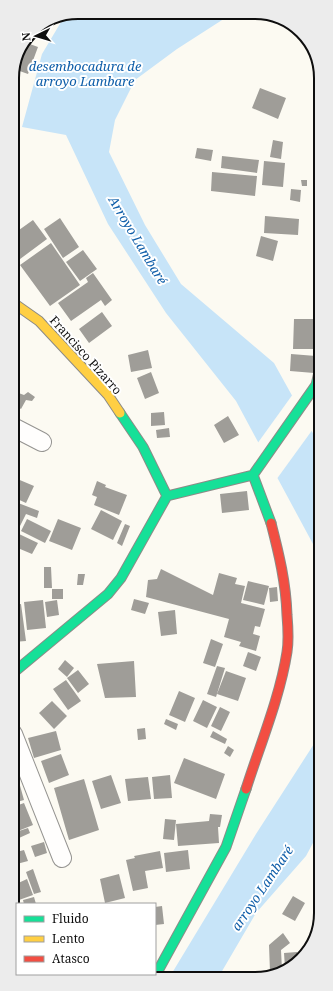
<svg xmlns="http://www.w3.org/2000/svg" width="333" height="991" font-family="'Noto Serif',serif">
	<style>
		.water { fill: #c7e4f8 }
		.pier { fill: #fcfaf2 }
		.building { fill: #9f9d98 }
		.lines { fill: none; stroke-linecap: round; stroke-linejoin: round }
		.street-casing { stroke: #959491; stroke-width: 20 }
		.fast-casing { stroke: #8c8b87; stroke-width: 11 }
		.slow-casing { stroke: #8c8b87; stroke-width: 11 }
		.jam-casing { stroke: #8c8b87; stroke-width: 11 }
		.street { stroke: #fffefd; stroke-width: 18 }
		.fast { stroke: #16e098; stroke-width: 9 }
		.slow { stroke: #ffcf43; stroke-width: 9 }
		.jam { stroke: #f24e42; stroke-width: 9 }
		.labels { text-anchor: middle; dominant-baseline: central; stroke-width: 4; stroke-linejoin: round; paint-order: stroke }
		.street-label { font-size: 12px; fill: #0e0e0e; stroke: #fff }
		.water-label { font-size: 13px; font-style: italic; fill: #0f5ea9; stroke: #fff }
		.rim { fill: none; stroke: #0e0e0e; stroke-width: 2 }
	</style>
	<rect width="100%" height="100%" fill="#fcfaf2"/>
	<path class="water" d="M78,12L233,13L177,49L135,80L115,120L109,152L145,225L181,284L274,363L320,446V557L236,401L166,313L108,224L66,135L22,127L42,54L64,17Z
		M321,733V828L306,856L256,913L218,978H169L256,834Z"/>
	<path class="pier" d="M293,394L313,429L276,480L257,444Z"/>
	<path class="building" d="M27,43L38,47L28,74L14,69Z
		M260,88L286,98L278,119L252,108Z
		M273,140L283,142L281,159L270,157Z
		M197,148L213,150L211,161L195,158Z
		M222,156L259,160L257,173L221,168Z
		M264,161L285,163L283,187L262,185Z
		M212,172L257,176L255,196L211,191Z
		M301,180H307V186H302Z
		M291,189L301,190L300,202L290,200Z
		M265,216L299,219L298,235L264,233Z
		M60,218L79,247L63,258L44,229Z
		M33,220L47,239L12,265V235Z
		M261,236L278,241L273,261L256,256Z
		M51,243L80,285L50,306L20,265Z
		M83,250L97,269L80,281L66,262Z
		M93,273L112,300L105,306L101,300L71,321L58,303L88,282L86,278Z
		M102,312L112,326L89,343L79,329Z
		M294,319H315V349H293Z
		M148,350L152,368L131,372L128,355Z
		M291,354L316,356L314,373L290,371Z
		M13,372L17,374L13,383Z
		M151,372L159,393L145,399L137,378Z
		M13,391L24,395L28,392L35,397L32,401L26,400L21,409L13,404Z
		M164,412L165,425L151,426V413Z
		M228,416L239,435L224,443L214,425Z
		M169,428L170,437L157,438L156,430Z
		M15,478L34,486L26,503L13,497V483Z
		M97,481L106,485L105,487L127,495L119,515L94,505L97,497L92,495Z
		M247,491L249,510L222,513L220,494Z
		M13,501L39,511L37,518L26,514L19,528L13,525L19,511L13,508Z
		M101,510L122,521L113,540L91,529Z
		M27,519L51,531L45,543L21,531Z
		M58,519L81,528L72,550L49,541Z
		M125,524L130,526L122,546L117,543Z
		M19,534L38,543L32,554L13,546Z
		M44,567H51L52,588H44Z
		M13,569H16L18,583H13Z
		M161,569L213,595L219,573L237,578L235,584L245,586L241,603L265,609L260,627L255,626L253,634L260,636L256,651L239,646L241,642L224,637L229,619L146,597L148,580L157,579Z
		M78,574H85L83,585H77Z
		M248,581L269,586L264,605L243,600Z
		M277,587L278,601L270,602L269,588Z
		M52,589H63V599H52Z
		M134,599L149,603L145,614L131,610Z
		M43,600L46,628L27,630L24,602Z
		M57,600L59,615L47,617L45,602Z
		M21,604L26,641L13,642V605Z
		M175,610L177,634L161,636L158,612Z
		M211,639L223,644L215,667L203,663Z
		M248,652L261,657L256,671L243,666Z
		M65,660L74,668L67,677L58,669Z
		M134,661L136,697L105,698L97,664Z
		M217,666L225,668L216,697L207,694Z
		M78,670L89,684L78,693L67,678Z
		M226,671L246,678L238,701L217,694Z
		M66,680L81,701L68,710L53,689Z
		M179,691L195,698L185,722L169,715Z
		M203,700L217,707L207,728L193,721Z
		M52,701L67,716L54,729L39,713Z
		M220,707L230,712L221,731L211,726Z
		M166,719L178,724L176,730L164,724Z
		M145,728L146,739L138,740L137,729Z
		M56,731L61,750L34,758L28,738Z
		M213,731L227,739L225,744L210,737Z
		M228,746L234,750L230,757L224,753Z
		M61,754L69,775L49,783L41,761Z
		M20,757L28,774L16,779L13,772V760Z
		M184,758L225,774L216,799L174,783Z
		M111,775L121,803L101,809L92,781Z
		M170,775L172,798L154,799L152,777Z
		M148,777L151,799L128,801L125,779Z
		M84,779L99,830L69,840L54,788Z
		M19,782L24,800L13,803V783Z
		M24,803L33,825L13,833V807Z
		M210,814L222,815L220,827H218L219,843L178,846L176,824L209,821Z
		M165,819L176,820L174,840L163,839Z
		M28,828L30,833L19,838L16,832Z
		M44,842L47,853L35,857L31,846Z
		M24,850L28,861L13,865V853Z
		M188,850L190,869L166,872L164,853Z
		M160,851L163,868L145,871L148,888L133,891L126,860L135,858L134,856Z
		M33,869L41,892L34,894L26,872Z
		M119,874L125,898L105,903L100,879Z
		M27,879L33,895L19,900L14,885Z
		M293,896L305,903L295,921L282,914Z
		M34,897L36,904H24L23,900Z
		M162,906L164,924L155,925V907Z
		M283,933L290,943L281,950L282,970L279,971L270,972L269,945Z
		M297,952V961L285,968L284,953Z
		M130,974H138V978H131Z"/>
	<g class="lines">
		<g class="street-casing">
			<path id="street" d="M13,427L42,442
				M13,734L62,858"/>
		</g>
		<g class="fast-casing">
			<path id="fast" d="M120,413L143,447L167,496
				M271,523L253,475L316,385L320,368
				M13,673L108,594L121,578L167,496L253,475
				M154,978L226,847L246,789"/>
		</g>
		<g class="slow-casing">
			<path id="slow" d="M12,302L39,321L108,395L120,413"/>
		</g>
		<g class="jam-casing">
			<path id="jam" d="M246,789C260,745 280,697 287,652C289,640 288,627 287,615C286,583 279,554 271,523"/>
		</g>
		<use href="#street" class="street"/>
		<use href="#fast" class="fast"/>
		<use href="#slow" class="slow"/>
		<use href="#jam" class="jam"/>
	</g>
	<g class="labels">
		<g class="street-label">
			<text transform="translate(86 355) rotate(48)">Francisco Pizarro</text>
		</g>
		<g class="water-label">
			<text x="85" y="66">desembocadura de<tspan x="85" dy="15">arroyo Lambare</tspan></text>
			<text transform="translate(138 240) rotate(59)">Arroyo Lambaré</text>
			<text transform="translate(262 888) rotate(-56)">arroyo Lambaré</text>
		</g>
	</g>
	<path d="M0 0H333V991H0ZM78 19H255A59 59 0 0 1 314 78V913A59 59 0 0 1 255 972H78A59 59 0 0 1 19 913V78A59 59 0 0 1 78 19Z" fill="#ececec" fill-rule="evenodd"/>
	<path class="rim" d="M78 19H255A59 59 0 0 1 314 78V913A59 59 0 0 1 255 972H78A59 59 0 0 1 19 913V78A59 59 0 0 1 78 19Z"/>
	<rect x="16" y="903" width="140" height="72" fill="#ffffff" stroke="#9f9f9f"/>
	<rect x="24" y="916" width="20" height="6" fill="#16e098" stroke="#9f9f9f"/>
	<text x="52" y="923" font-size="12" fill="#0e0e0e">Fluido</text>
	<rect x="24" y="936" width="20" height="6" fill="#ffcf43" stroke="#9f9f9f"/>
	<text x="52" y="943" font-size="12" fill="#0e0e0e">Lento</text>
	<rect x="24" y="956" width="20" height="6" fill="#f24e42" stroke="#9f9f9f"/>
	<text x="52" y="963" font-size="12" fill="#0e0e0e">Atasco</text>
	<g transform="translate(36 36) rotate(265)" stroke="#ffffff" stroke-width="3" paint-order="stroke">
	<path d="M0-3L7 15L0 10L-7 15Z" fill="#0e0e0e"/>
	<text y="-6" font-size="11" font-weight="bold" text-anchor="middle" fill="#0e0e0e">N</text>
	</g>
</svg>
